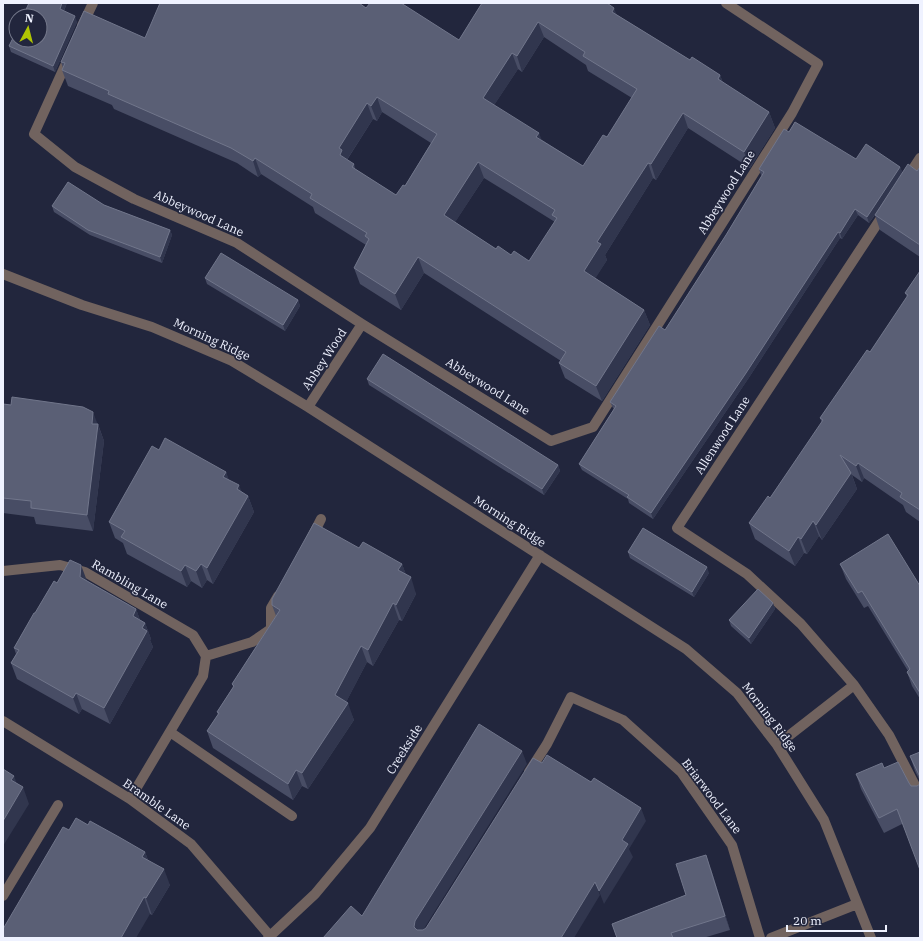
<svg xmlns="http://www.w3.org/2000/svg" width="923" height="941" font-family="'IBM Plex Serif',serif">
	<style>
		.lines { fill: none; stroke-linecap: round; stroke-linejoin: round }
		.minor { stroke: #71635f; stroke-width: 10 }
		.wall { fill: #484d65; fill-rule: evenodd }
		.shaded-wall { fill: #31364e }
		.building { fill: #5a5f75; stroke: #71768b; fill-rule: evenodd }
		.labels { text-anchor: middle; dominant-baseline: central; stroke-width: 3.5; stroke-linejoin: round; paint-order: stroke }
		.street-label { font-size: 12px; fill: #eff2ff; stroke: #22263d }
	</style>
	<rect width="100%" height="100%" fill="#22263d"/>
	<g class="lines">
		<path class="minor" d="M82,26L93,3
			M68,59L34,134L75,167L134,199L237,243L362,324L551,441L593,427L792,113L818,64L726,3
			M907,178L920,158
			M885,212L677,528L747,574L801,624L854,685L889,735L920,795
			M3,274L82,305L152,327L232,361L308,407L686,649L737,693L777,745L824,820L871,938
			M308,407L362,324
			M312,537L321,519
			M3,571L60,565L85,572L193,635L206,656L203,676L130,799
			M206,656L252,642L271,629V608L278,596
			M3,721L130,799L191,844L270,936
			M170,732L292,816
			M777,745L854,685
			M529,772L547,744L571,697L623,720L681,772L732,845L760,938
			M3,896L58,805
			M268,938L315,894L370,828L540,555
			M771,938L857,904"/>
	</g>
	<path class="wall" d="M29,3H67L64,11L77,22L55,72L11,52L9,46Z
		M482,3L617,15L690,60L720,75L723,83L769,112L775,128L750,168L688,128L656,180L653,178L605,255L607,260L595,278L644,310L650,325L602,401L565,378L559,363L561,361L424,273L401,310L360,284L354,268L366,245L315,213L313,207L261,174L258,177L237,163L114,109L112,105L68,86L62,70L63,68L61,62L145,38L366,8L459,40ZM544,37L586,65L588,71L632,98L607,137L583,166L542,140L494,105L518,69L522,72ZM382,112L431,143L405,186L396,195L355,169L354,164L347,160L373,119L377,121ZM484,178L555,222L529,261L511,255L496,249L455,222Z
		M789,132L856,159L900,167L902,172L917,171L920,167V257L880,230L875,215L869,223L858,215L842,239L840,238L748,379L653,519L629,503L628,499L582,470L579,464L614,409L613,408L610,402L665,330L726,235L762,176L761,175L759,169Z
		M104,205L170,230L172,235L162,263L90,235L54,212L52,206Z
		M920,271V522L906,512L903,505L864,478L862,482L852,475L857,489L822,540L819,536L807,554L804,553L795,566L755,539L749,523L770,498L822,423L820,418L870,352L907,297L905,293Z
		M205,278L298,300L300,306L285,331L207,284Z
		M367,379L558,465L560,471L544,495L369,385Z
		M3,404L98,424L104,441L93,531L36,524L34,517L3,513Z
		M159,450L226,472L228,479L242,492L248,496L254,512L213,584L207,580L202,588L191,581L187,587L127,554L123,543L115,538L109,522Z
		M359,548L402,564L406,575L416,594L402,621L399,620L373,666L367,662L346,702L354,720L308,789L302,786L293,800L213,748L207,731L218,715L217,712L233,687L232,684L276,616L272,605Z
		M628,552L709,573L694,597L630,558Z
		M840,564L920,586V699L912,686L907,672L908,671L868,606L864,608L846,579Z
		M87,581V582L136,609L140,620L145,623L151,639L150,640L153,647L110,724L82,709L79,714L17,679L11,663L16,654L14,648L35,613L57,583Z
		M773,603L775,609L751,644L731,626L729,620Z
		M920,752V781L915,771L910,756Z
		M884,768L909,783L911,786H917L902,824L884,833L861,789L856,774Z
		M88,825L145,852L148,860L170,885L152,915L150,914L69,830Z
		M711,869L730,930L703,938H617L612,924L686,895Z"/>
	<path class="shaded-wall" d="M62,3H67L62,15L60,9Z
		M614,8L620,23L612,12Z
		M75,16L77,22L55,72L53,66Z
		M538,22L544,37L522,72L517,56Z
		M512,53L518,69L489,113L483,98Z
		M720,75L726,91L718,79Z
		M377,97L382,112L377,121L371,106Z
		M367,103L373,119L346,161L340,155L339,148Z
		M769,112L775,128L750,168L744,152Z
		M683,113L688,128L656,180L651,164Z
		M539,133L545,148L536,137Z
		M255,158L261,174L258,177L253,161Z
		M478,162L484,178L450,230L444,215Z
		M648,163L653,178L605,255L607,260L590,287L584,271L597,242Z
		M900,167L903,173L869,223L867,217Z
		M855,209L858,215L842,239L840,233Z
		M170,230L172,235L162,263L160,257Z
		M838,232L840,238L748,379L653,519L651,513Z
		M418,257L424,273L401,310L395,294Z
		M298,300L300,306L285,331L283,325Z
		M644,310L650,325L602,401L596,386Z
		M93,412L104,441L93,531L87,515L92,424Z
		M858,463L864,478L862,482L856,466Z
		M558,465L560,471L544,495L542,489Z
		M226,472L232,488L223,477Z
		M851,473L857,489L822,540L816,525Z
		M239,485L245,501L248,496L254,512L213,584L207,568Z
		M813,521L819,536L807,554L801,539Z
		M798,537L804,553L795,566L789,551Z
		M201,564L207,580L202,588L196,571Z
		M402,564L408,580L398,570Z
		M81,565L87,581L86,594L80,577Z
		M185,565L191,581L187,587L181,571Z
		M707,567L709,573L694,597L692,592Z
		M411,577L416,594L402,621L396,605Z
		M393,603L399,620L373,666L368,650Z
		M773,603L775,609L751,644L749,638Z
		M136,609L142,625L133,616Z
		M145,623L151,639L150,640L153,647L110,724L104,708Z
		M361,646L367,662L341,712L335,695Z
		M76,693L82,709L79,714L73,698Z
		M348,703L354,720L308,789L302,773Z
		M522,751L527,764L420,935L414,927L415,921Z
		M296,770L302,786L293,800L288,784Z
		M14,776L20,792L11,780Z
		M23,787L29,804L3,846V821Z
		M641,808L646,821L629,849L633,857L604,904L599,891L622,840Z
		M145,852L151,868L142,857Z
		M706,855L711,869L730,930L725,916Z
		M164,869L170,885L152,915L146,898Z
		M595,882L600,895L574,938H561Z
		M144,897L150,914L136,938H121Z"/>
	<path class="building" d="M29,3H62L60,9L75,16L53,66L9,46L16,32V40H40V16H23Z
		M160,3H359L366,8L370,3H401L459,40L482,3H607L614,8L612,12L690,60L692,57L720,75L718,79L769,112L744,152L683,113L651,164L648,163L597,242L601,244L584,271L644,310L596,386L559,363L566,352L418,257L395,294L354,268L369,239L365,236L367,233L310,198L312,194L255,158L253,161L231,148L108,94L109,91L62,70L65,63L61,62L84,11L145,38ZM538,22L585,52L583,56L637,89L607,137L603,135L583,166L536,137L539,133L483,98L512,53L517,56ZM377,97L437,134L405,186L403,185L396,195L352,167L354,164L340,155L342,150L339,148L367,103L371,106ZM478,162L555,210L552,215L557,218L529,261L514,251L511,255L498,246L496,249L444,215Z
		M795,122L856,159L866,144L900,167L867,217L855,209L840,233L838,232L746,373L651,513L627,497L629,495L579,464L616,406L610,402L659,326L665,330L726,235L764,172L759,169L784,129L789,132Z
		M908,164L917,171L920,167V245L875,215Z
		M68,182L104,205L170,230L160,257L88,230L52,206Z
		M221,253L298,300L283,325L205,278Z
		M920,271V510L900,497L902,493L858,463L856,466L840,455L851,473L816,525L813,521L801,539L798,537L789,551L749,523L768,496L770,498L823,420L820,418L867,350L870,352L908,295L905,293Z
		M383,354L558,465L542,489L367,379Z
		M12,397L83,407L93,412L92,424H98L87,515L31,508V501L3,498V404L11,405Z
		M165,438L226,472L223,477L239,485L237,489L248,496L207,568L201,564L196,571L185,565L181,571L121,537L125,531L109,522L152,446L159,450Z
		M314,523L359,548L363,542L402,564L398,570L411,577L396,605L393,603L368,650L361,646L335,695L348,703L302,773L296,770L288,784L207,731L219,713L217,712L234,686L232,684L280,610L272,605V599Z
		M643,528L707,567L692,592L628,552Z
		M888,534L920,586V693L907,672L910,669L862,591L858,593L840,564Z
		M70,560L81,565L80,577L136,609L133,616L145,623L142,628L147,631L104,708L76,693L73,698L11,663L19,650L14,648L34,613H35L54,581L57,583Z
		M758,589L773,603L749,638L729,620Z
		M479,724L522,751L415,921L414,927L417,930H423L426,928L533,758L542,763L547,755L591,782L594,778L641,808L622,840L628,844L599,891L595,882L561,938H323L351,906L362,916Z
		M920,752V777L910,756Z
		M898,762L909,783L911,786H917L920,784V870L897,809L879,818L856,774L882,763L884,768Z
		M3,769L14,776L11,780L23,787L3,821Z
		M76,818L88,825L90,821L119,837L145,852L142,857L164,869L146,898L144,897L121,938H3V929L63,827L69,830Z
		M706,855L725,916L671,933L673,938H617L612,924L686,895L676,864Z"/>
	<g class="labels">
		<g class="street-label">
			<text transform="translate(726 192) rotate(-58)">Abbeywood Lane</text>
			<text transform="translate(199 213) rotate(24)">Abbeywood Lane</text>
			<text transform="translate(212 339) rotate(25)">Morning Ridge</text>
			<text transform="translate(324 359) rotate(-57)">Abbey Wood</text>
			<text transform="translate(488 386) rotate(32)">Abbeywood Lane</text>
			<text transform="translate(722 435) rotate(-57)">Allenwood Lane</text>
			<text transform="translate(510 521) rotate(33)">Morning Ridge</text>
			<text transform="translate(130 584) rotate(30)">Rambling Lane</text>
			<text transform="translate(770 717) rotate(53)">Morning Ridge</text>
			<text transform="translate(404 749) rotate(-58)">Creekside</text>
			<text transform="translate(712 796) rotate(53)">Briarwood Lane</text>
			<text transform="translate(157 804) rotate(35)">Bramble Lane</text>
		</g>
	</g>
	<rect width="923" height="941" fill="none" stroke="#eff2ff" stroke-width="8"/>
	<g transform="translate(28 28) rotate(7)"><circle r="19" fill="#22263d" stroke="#74788b"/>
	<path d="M0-3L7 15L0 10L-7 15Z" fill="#b0c503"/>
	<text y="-6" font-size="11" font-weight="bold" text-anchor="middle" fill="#eff2ff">N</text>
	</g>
	<path d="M787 925v6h99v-6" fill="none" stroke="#eff2ff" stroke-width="2"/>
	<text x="793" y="925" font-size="12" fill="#eff2ff" stroke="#22263d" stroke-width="3" paint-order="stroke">20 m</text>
</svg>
